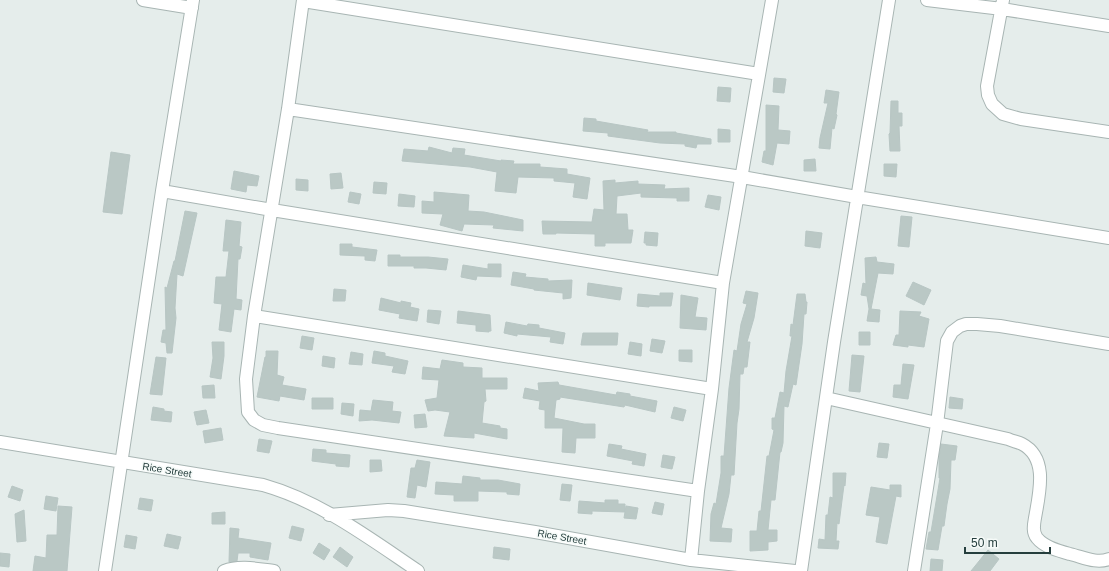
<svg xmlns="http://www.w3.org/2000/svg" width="1109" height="571" font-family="Helvetica,sans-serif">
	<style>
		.building { fill: #bac8c5; stroke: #b8c6c4 }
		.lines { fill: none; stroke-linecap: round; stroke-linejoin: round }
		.minor-casing { stroke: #a8b5b3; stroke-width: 14 }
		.minor { stroke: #fff; stroke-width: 12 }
		.labels { text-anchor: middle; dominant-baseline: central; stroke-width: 3; stroke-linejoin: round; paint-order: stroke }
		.street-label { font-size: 10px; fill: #253e3d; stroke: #f5faf8 }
	</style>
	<rect width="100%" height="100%" fill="#e5edeb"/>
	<path class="building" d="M774,78L786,79L784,93L773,92Z
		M718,87L731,88L730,102L717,101Z
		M826,90L839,92L836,114L837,115L834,129L832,128L830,149L819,148L820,138L828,103H824Z
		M891,101H898V113H902V126H899L900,151H890L889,134L890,133Z
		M766,105L779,106L778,130L790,131L789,144L777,143L773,165L762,162L764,151H766Z
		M584,118L596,119V121L648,130L647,132H676V133L711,139V144H697L696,148L685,146V144L660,143L608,136V133L583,131Z
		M718,129L730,130V142H718Z
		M429,147L452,153L453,148L465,149L464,155L501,161V160L514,161L513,164H540V167L567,169V174L590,178L587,199L573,197L575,183L554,181V178L518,177L516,193L495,191L497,172L470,167L402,161L404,149L428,151Z
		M111,152L130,155L122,214L103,212Z
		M815,159L816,171H804V160Z
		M884,164H897L896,177L884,176Z
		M234,171L259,176L257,186L247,185L246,192L231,189Z
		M341,173L343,188L331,189L330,174Z
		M296,179L308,180V191L296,190Z
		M615,180V183L638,181V184L665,185L664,189L689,188V201H677V198L641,197V193L617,196L616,214H627L628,230H633L631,243H605V246H595V234L556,233V234H543L542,221L592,222L594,209L604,210L603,181Z
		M374,182L387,183L386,194L373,193Z
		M350,192L361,194L359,204L348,202Z
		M434,192L469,195L468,211L484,212L523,220V231L493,228L494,225L464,224L462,231L440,225L443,214L422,213V201L434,202Z
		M399,194L415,196L414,207L398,206Z
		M708,195L721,197L719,210L705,207Z
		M185,211L197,213L183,276L177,274L175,308L176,318L172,353H167L166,343L161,342L163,330H166L165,287L167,288L174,261H175Z
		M901,216L912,217L909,247L898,246Z
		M226,220L241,222L239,246L242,247L240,259H238L236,299L242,300L241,310L234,309L231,332L219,330L222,304L214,303L216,277H226L229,251H223Z
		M806,231L822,233L820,248L805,246Z
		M645,232L658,233L657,246L646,245V243H644Z
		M340,244H352V247L377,250L375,261L365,260V256L340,255Z
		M388,255H400V257H428L448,259L446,270L426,268H414V266H388Z
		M876,257L877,262L894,264L893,274L878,273L871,309L880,310L879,322L867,321L869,309L867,296L861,295L863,283L866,284L865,258Z
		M488,264H501V277L477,276L476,280L461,277L463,265L488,269Z
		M513,272L526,274L525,277L548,279V281L572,280L571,298L563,299V293L534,290V289L511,285Z
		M913,282L931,290L924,305L906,296Z
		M588,283L622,288L620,300L587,295Z
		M334,289L346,290L345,301H333Z
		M746,291L758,293L754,318L747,342H750L747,367H744L743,374H740L739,409L737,423L734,475H731L729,494L721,528L732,529L731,542L710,541L711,514L714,503L716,504L721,473V456H724L729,388L734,350L737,351L741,324L747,304L743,303Z
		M660,293H673L671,306H649V307L637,306L638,294L660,296Z
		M797,294H805L806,302H807L806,314H804L802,344L796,385L793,384L788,407L784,406L783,443L781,452H780L775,500H771L768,530H777V541L768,542V550L750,551V531H757L759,511H761L767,456H769L774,430L772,429V418H775L780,392L784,393L786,371L792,336H790L791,324L793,325Z
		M681,295L698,298L695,317L707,318L706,330L680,328Z
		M381,298L401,303V301L411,303L410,307L419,309L417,321L399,318L400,314L379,310Z
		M428,310L441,311L439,324L427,322Z
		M458,311L490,315L491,331H489V332L476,331V325L457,323Z
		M900,311L921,312L919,316L929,319L924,347L908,345V347L893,345L896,335H899Z
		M506,322L527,326L528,324L539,325V328L565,333L563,344L550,342L551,337L517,334V336L504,333Z
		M859,332H870V345H859Z
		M583,333H618L617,345H581Z
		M302,336L314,338L312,350L300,348Z
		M652,339L665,341L662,353L650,351Z
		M212,342H224V356L221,379L210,377L213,358Z
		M630,342L642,344L641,356L628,354Z
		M679,350H692V362L679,361Z
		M266,351H278L277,375L284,377L282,385L306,389L304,400L280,396L279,401L257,397L265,357H266Z
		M374,351L385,353V356L408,361L405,374L392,372L394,366L372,363Z
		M351,352L363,354L362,365L349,364Z
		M852,355L864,356L860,392L849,391Z
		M323,356L335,358L334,368L322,366Z
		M156,357L166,358L162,395L150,394Z
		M442,360L463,363V367L482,368V378H507V389H485L486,401L484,402L482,423L500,426V428L507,429V439L474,433V438L444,436L450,412L435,410L428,411L425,400L437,398L439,380L422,379L423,367L440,369Z
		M903,364L914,365L908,399L893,397L894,385H901Z
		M558,382L559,385L616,395L617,392L630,394V396L657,401L655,412L625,405L624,407L560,397V399L556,400L554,418L584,424H595V438H576L575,453L562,452L563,428H545V410L539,409L540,401L523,398L525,388L539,391L538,383Z
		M214,385L215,398H203L202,386Z
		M950,397L963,399L962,409L949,408Z
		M312,398H333V409H312Z
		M373,400L393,402L392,411L401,412L399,423L372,420L359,421L360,410L371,411Z
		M342,403L354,404L353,416L341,414Z
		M153,407L164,409V411L172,412L171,422L151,420Z
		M674,407L686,410L683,421L671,418Z
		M206,410L209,423L197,425L194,412Z
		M425,414L427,427L415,428L414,415Z
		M221,428L223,440L205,443L203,431Z
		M259,439L272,441L269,453L257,451Z
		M879,443L889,444L887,458L877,457Z
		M609,444L622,446L621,449L646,454L644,466L632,464L633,461L607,456Z
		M941,444L957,446L955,460H951L950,489L947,504L944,526H942L938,550L926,549L929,532H931L940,478H939V458Z
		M313,449L326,450V453L350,455L349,467L336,466V464L312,461Z
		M663,455L675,457L672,469L661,467Z
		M370,460H381L382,471L370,472Z
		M417,460L430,462L426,487L417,485L415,498L407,497L411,468H415Z
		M833,473H846L845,486L844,485L839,524L837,523L836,541H839L838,549L818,548L819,539L825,540L826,515H828L830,497L833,498Z
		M463,476L480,478V480H498L520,484L519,495L507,494V492L478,491V501H454V495L435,494L436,482L462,484Z
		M562,484L572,485L570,501L560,500Z
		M890,485H901V497L896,496L887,544L876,542L880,517L866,515L871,487L890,490Z
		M12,486L23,490L20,501L8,497Z
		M46,496L58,498L56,511L44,509Z
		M140,498L153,500L151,511L138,509Z
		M605,500H618V504H625V512L592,511V514L578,513L579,501L605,503Z
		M655,502L664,504L662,515L652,513Z
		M58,506L72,507L67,571H33L35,556L46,558L47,535H57Z
		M626,506L638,508L636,519L624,518Z
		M24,510L26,541L17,542L15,514Z
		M225,512V524H212V513Z
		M292,526L304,529L301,541L289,538Z
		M230,528L239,529L238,538L271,543L268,560L250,557V553H238L237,561L229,562Z
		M167,534L181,537L178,549L164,546Z
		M126,535L137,537L135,549L124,547Z
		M319,543L330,550L324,560L313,553Z
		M340,547L353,557L347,567L333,557Z
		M494,547L510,549L509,560L493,558Z
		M988,550L999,559L990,571H971Z
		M0,553L10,554L9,567L0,566Z
		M931,559L943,560L942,571H930Z"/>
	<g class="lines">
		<g class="minor-casing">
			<path id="minor" d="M143,0L192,8
				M303,0L288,109L254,316L246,379L248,412L254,420L263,425L278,428L698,491
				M927,0L1002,9L1109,26
				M1003,0L987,86L988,95L992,104L1003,114L1021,119L1109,132
				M303,1L759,74
				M288,109L742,177L857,197L1109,238
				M162,191L272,210L723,283
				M254,316L712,389
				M826,398L1008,439C1012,441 1018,442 1022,444C1049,458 1039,494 1035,518C1034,524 1032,532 1037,538C1044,547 1059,551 1070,554C1083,557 1096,564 1109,559
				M0,442L263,485C320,501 369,538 418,571
				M329,515L388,510L404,511L535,532L691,560L795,571
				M691,560L698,491L712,389L723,283L772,0
				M105,571L162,191L193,0
				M224,571C240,565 258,569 274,571
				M801,571L834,342L889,0
				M914,571L937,424L947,341L952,332L960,326L966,324H977L1000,326L1109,344"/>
		</g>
		<use href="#minor" class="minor"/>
	</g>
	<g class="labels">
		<g class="street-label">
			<text transform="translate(167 470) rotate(9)">Rice Street</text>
			<text transform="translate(562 537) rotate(10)">Rice Street</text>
		</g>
	</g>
	<path d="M965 547v6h85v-6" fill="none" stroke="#253e3d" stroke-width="2"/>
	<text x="971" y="547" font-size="12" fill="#253e3d" stroke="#f5faf8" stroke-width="3" paint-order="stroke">50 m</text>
</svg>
